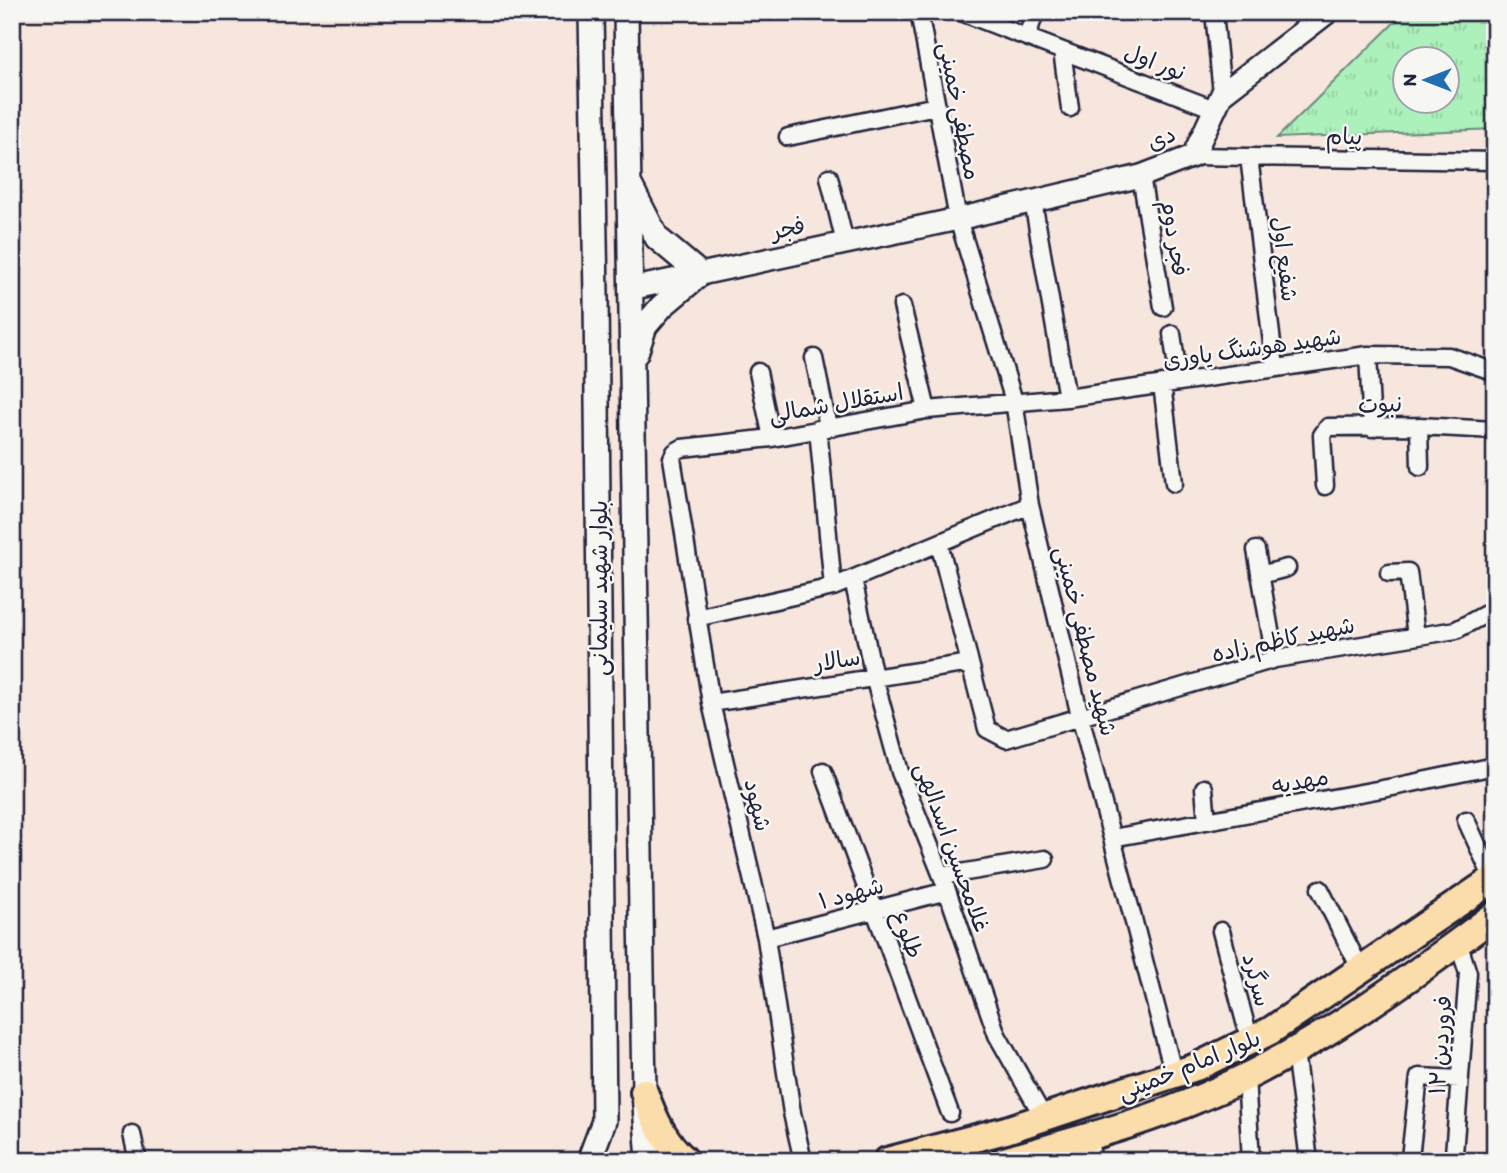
<svg xmlns="http://www.w3.org/2000/svg" width="1507" height="1173" font-family="Itim,'Playpen Sans Arabic',sans-serif">
	<style>
		.grass { fill: url(#grass-tufts); stroke: #67897b; stroke-width: 2; fill-rule: evenodd }
		.lines { fill: none; stroke-linecap: round; stroke-linejoin: round }
		.minor-casing { stroke: #22223b; stroke-width: 21 }
		.tertiary-casing { stroke: #22223b; stroke-width: 26 }
		.secondary-casing { stroke: #22223b; stroke-width: 28 }
		.primary-casing { stroke: #22223b; stroke-width: 32 }
		.minor { stroke: #f6f6f2; stroke-width: 16 }
		.tertiary { stroke: #f6f6f2; stroke-width: 21 }
		.secondary { stroke: #f6f6f2; stroke-width: 23 }
		.primary { stroke: #fbddab; stroke-width: 26 }
		.labels { text-anchor: middle; dominant-baseline: central; stroke-width: 5; stroke-linejoin: round; paint-order: stroke }
		.street-label { font-size: 23px; fill: #22223b; stroke: #f6f6f2 }
	</style>
	<defs>
		<pattern id="grass-tufts" width="24" height="20" patternUnits="userSpaceOnUse" patternTransform="scale(1.75)"><rect width="24" height="20" fill="#acf0bb"/><path d="M3 7l-1-3M5 7V3M7 7l1-3M15 17l-1-3M17 17v-4M19 17l1-3" fill="none" stroke="#94cea2"/></pattern>
	</defs>
	<rect width="100%" height="100%" fill="#f7e6de"/>
	<filter id="ink" filterUnits="userSpaceOnUse"><feTurbulence type="fractalNoise" baseFrequency=".0143" numOctaves="2"/><feDisplacementMap in="SourceGraphic" scale="14" xChannelSelector="R" yChannelSelector="G"/><feConvolveMatrix kernelMatrix="1 2 1 2 8 2 1 2 1" color-interpolation-filters="sRGB"/></filter>
	<g filter="url(#ink)">
		<path class="grass" d="M1405,12H1495V129L1277,138ZM1406,60H1448V102H1406Z"/>
		<g class="lines">
			<g class="minor-casing">
				<path id="minor" d="M919,12L958,219L1014,401L1030,505L1080,716L1174,1075
					M961,12L1214,109
					M1214,12L1222,94
					M1027,37L1035,12
					M1062,51L1070,108
					M788,137L936,106
					M1193,156L1495,161
					M1249,157L1275,367
					M1141,176L1163,307
					M829,177L845,243
					M1033,201L1067,398
					M902,306L927,410
					M1172,334L1179,381
					M1368,355L1372,428
					M814,358L828,426
					M758,372L772,438
					M1162,384L1174,483
					M1419,426L1420,467
					M818,429L833,587
					M1325,486L1322,435L1328,427L1419,426L1495,430
					M939,543L987,729L1006,739L1275,659L1456,630L1495,609
					M1256,550L1275,659
					M1389,573L1408,572L1416,636
					M1260,575L1287,568
					M853,579L874,677L900,772L942,876L997,1035L1044,1118
					M696,618L833,587L1030,505
					M711,703L970,663
					M823,771L950,1113
					M1204,788L1207,821
					M1466,820L1493,879
					M1112,838L1393,787L1495,766
					M942,876L1045,859
					M1320,889L1361,970
					M1221,931L1250,1041
					M766,938L947,891
					M1295,1051L1309,1161
					M1246,1076L1251,1161
					M132,1134L138,1161
					M1088,1137L1093,1161
					M1454,1154L1468,973L1458,942
					M1410,1158L1419,1077L1460,1079
					M803,1161L792,1113L766,938L711,703L672,458L675,452L682,448L772,438L927,410L1067,398L1368,355L1449,356L1495,372"/>
			</g>
			<g class="tertiary-casing">
				<path id="tertiary" d="M630,289L958,219L1141,176L1193,156L1222,94L1328,12"/>
			</g>
			<g class="secondary-casing">
				<path id="secondary" d="M626,12L644,1092L649,1161
					M631,187L657,238L700,274L662,306L645,326L636,353
					M589,1161L604,1121L596,296L591,12"/>
			</g>
			<g class="primary-casing">
				<path id="primary" d="M644,1092C654,1119 664,1142 686,1161
					M887,1161L1006,1130L1196,1067L1270,1031L1495,878
					M1004,1161C1072,1141 1142,1124 1207,1095C1311,1050 1404,983 1495,915"/>
			</g>
			<use href="#minor" class="minor"/>
			<use href="#tertiary" class="tertiary"/>
			<use href="#secondary" class="secondary"/>
			<use href="#primary" class="primary"/>
		</g>
	</g>
	<g class="labels">
		<g class="street-label">
			<text transform="translate(1155 62) rotate(21)">نور اول</text>
			<text transform="translate(960 111) rotate(79)">مصطفی خمینی</text>
			<text transform="translate(1344 136) rotate(1)">پیام</text>
			<text transform="translate(1161 138) rotate(-25)">دی</text>
			<text transform="translate(788 228) rotate(-12)">فجر</text>
			<text transform="translate(1175 238) rotate(81)">فجر دوم</text>
			<text transform="translate(1285 259) rotate(83)">شفیع اول</text>
			<text transform="translate(1252 348) rotate(-8)">شهید هوشنگ یاوری</text>
			<text transform="translate(836 403) rotate(-10)">استقلال شمالی</text>
			<text transform="translate(1380 404) rotate(-2)">نبوت</text>
			<text transform="translate(599 588) rotate(-90)">بلوار شهید سلیمانی</text>
			<text transform="translate(1283 639) rotate(-12)">شهید کاظم زاده</text>
			<text transform="translate(1086 641) rotate(76)">شهید مصطفی خمینی</text>
			<text transform="translate(837 660) rotate(-9)">سالار</text>
			<text transform="translate(1300 781) rotate(-10)">مهدیه</text>
			<text transform="translate(758 805) rotate(77)">شهود</text>
			<text transform="translate(953 847) rotate(70)">غلامحسین اسدالهی</text>
			<text transform="translate(851 893) rotate(-15)">شهود ۱</text>
			<text transform="translate(908 934) rotate(70)">طلوع</text>
			<text transform="translate(1257 980) rotate(75)">سرگرد</text>
			<text transform="translate(1440 1045) rotate(-86)">۱۲ فروردین</text>
			<text transform="translate(1189 1065) rotate(-22)">بلوار امام خمینی</text>
		</g>
	</g>
	<rect width="1507" height="1173" fill="none" stroke="#f6f6f2" stroke-width="42"/>
	<rect x="21" y="21" width="1465" height="1131" fill="none" stroke="#22223b" stroke-width="2.5" filter="url(#ink)"/>
	<g transform="translate(1426 80) rotate(270)"><circle r="33" fill="#f6f6f2" stroke="#a1a1a9" stroke-width="2"/>
	<path d="M0-5L12 26L0 18L-12 26Z" fill="#1f6fb2"/>
	<text y="-10" font-size="19" font-weight="bold" text-anchor="middle" fill="#22223b">N</text>
	</g>
</svg>
